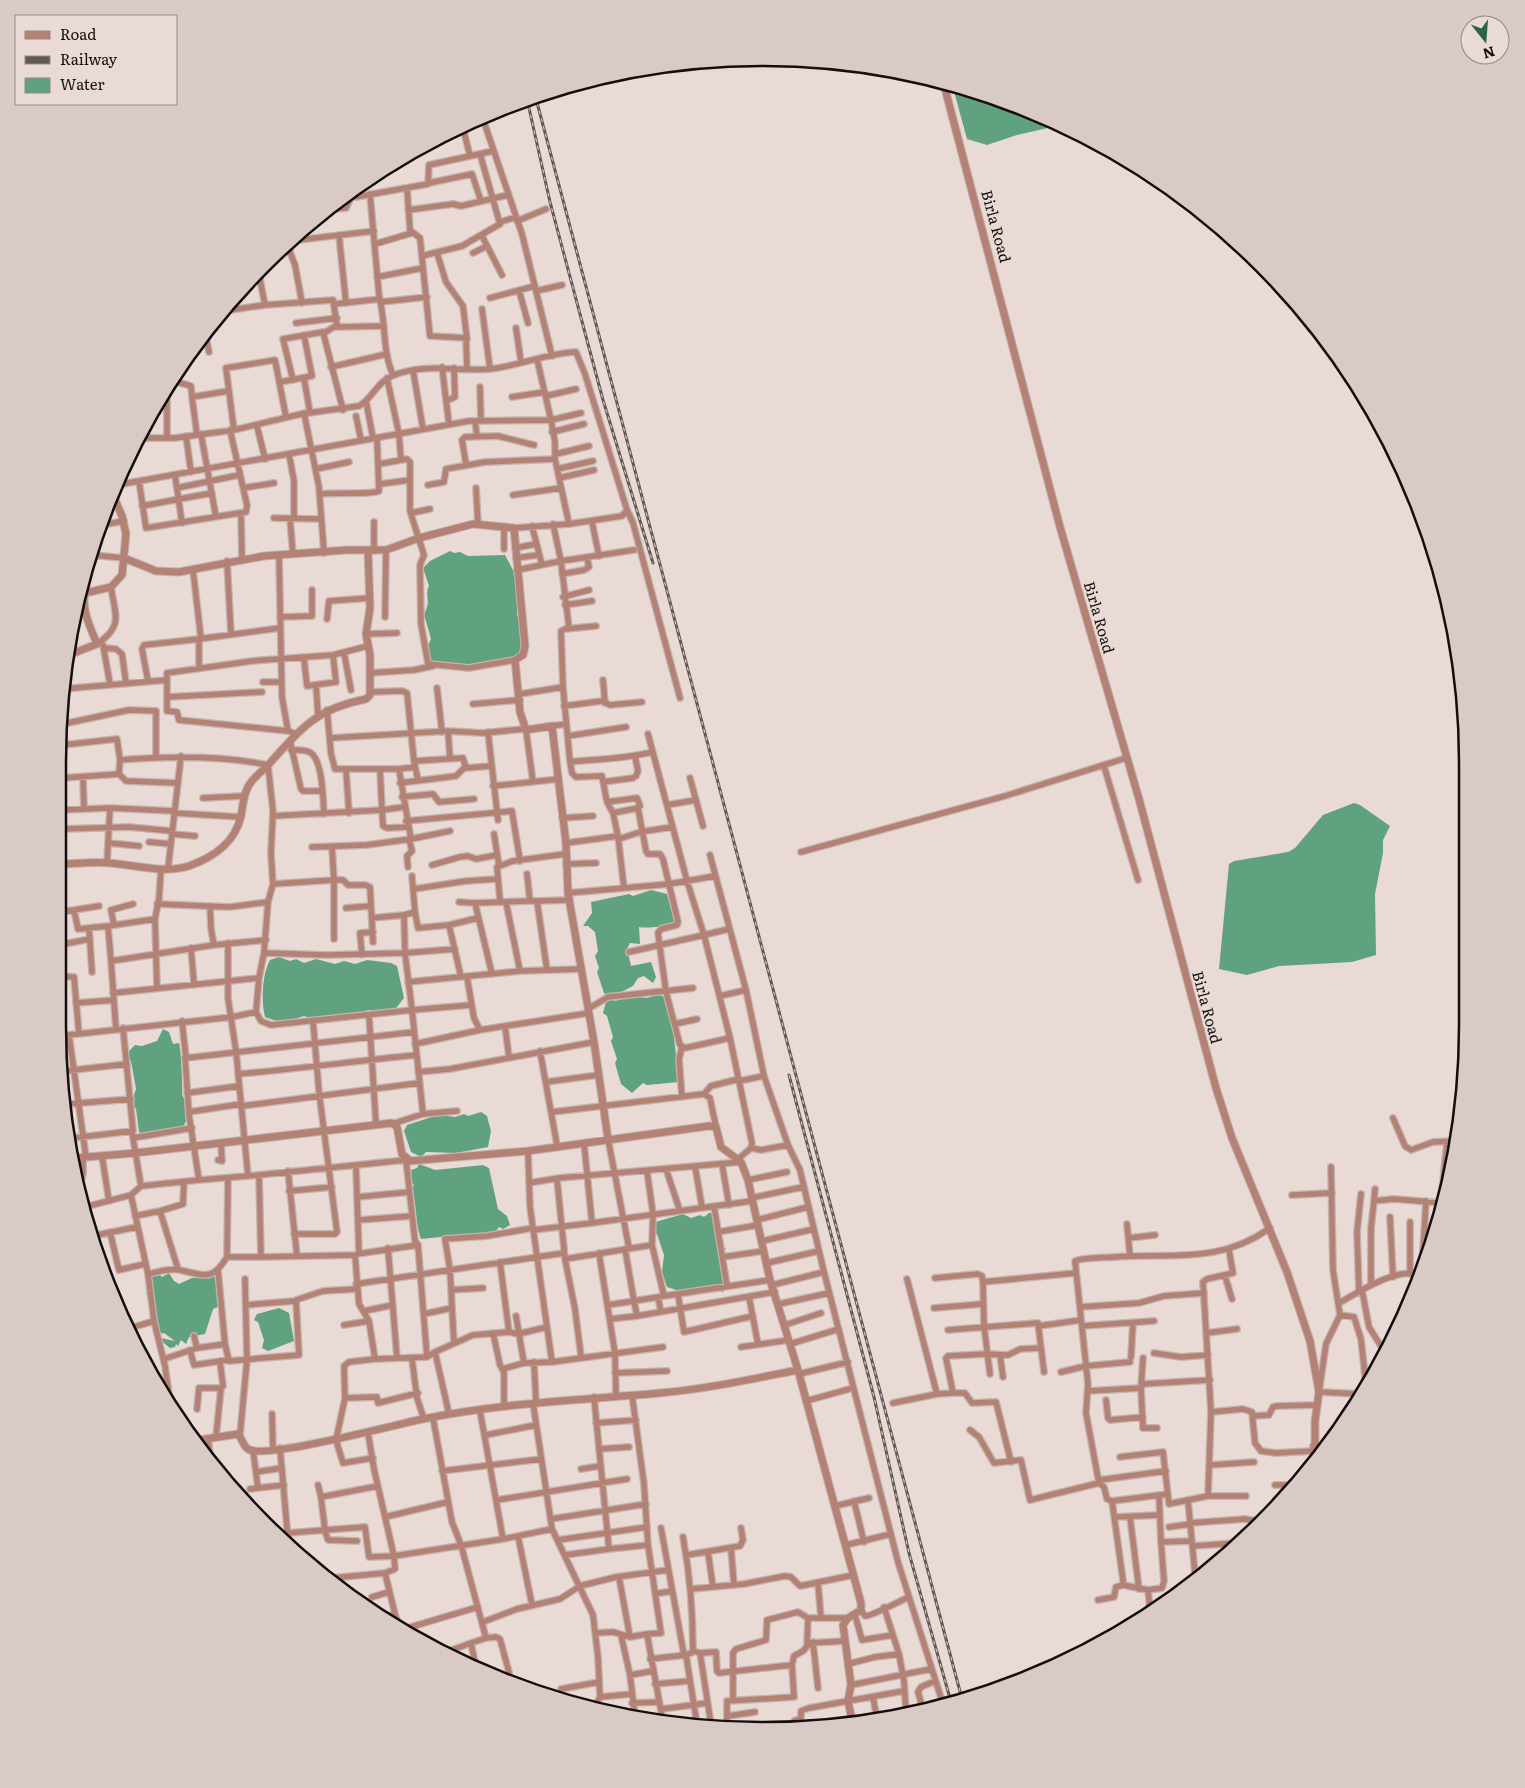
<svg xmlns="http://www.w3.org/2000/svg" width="1525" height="1788" font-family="Literata,serif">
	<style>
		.water { fill: #60a280 }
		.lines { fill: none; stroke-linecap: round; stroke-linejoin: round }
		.minor-casing { stroke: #c3b5b2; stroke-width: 8 }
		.tertiary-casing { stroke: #c3b5b2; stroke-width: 9 }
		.minor { stroke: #b48275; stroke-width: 5.5 }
		.tertiary { stroke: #b48275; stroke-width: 7 }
		.rail-casing { stroke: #615855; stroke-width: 3 }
		.rail { stroke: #eadad6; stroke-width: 1; stroke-dasharray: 4; stroke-linecap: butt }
		.labels { text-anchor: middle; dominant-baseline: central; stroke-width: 5; stroke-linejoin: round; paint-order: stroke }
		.street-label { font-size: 15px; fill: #140f0d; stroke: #eadad6 }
		.rim { fill: none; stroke: #140f0d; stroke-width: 2.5 }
	</style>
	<rect width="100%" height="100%" fill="#eadad6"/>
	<path class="water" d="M952,84L1061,125L1017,135L987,145L967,139Z
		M450,551L454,553L460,552L468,556L505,555L514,572L519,595L517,613L525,647L516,658L468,666L431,664L425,651L431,639L424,614C432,600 424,595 429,586L423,568L430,561Z
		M1354,803L1360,805L1390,826L1383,840V853L1375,894L1376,955L1352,962L1279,966L1247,975L1219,969L1229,864L1234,861L1288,852L1295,848L1323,815Z
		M651,890L667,894L675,921L672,927C660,925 650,929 639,927L640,944L630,943L627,949L631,966L651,962L656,977L653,983L644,976L638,978L633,986L612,997L615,1001L633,996L647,998L659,994L665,998L679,1030L674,1038L679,1082L647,1085L643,1083L632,1093L621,1084L615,1063L617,1059L611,1041L613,1037L607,1016L603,1013L608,995L604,993L597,972L599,968L595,956L598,951L595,932L588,926H583L592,913L591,902L629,894L633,896Z
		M279,957L290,961L296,959L304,963L316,959L335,964L344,961L355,964L367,960L391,963L397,966L404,998L393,1012L382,1009L373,1012L369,1010L341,1018L315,1020L304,1016L282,1023L265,1017C261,1002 262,974 270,960Z
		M163,1029L169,1032L173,1044L179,1043C181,1047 183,1093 182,1095L189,1107L185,1115L186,1121L181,1131L145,1135L139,1132L136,1109L131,1104L136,1089L131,1061L127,1059L128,1052L135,1045L142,1046L157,1041Z
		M481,1112L487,1116L491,1131L488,1147L456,1153L426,1152L421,1157L411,1152L404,1131L407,1125L438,1115L455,1117L464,1114L468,1116Z
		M419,1164L435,1170L483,1165L489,1168L498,1209L507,1216L510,1225L503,1229L499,1227L492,1236L483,1237L477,1233L465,1237L461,1235L421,1239C415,1222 417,1206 412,1188L414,1185L409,1179L408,1171L417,1168Z
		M717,1212L719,1228L715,1236L726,1249L720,1254L729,1272L727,1276L730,1285L723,1292L709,1289L681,1295L676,1290L667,1287L662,1272L664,1255L657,1234L653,1231L652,1223L683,1214L691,1218L700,1215L704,1217L709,1213Z
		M169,1273L174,1281L179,1284L192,1278L217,1276L220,1306L213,1309L205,1334L189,1337L186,1344L181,1340L178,1346L176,1344L175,1347L170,1348L160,1340L161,1338L175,1341L164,1333L160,1334L155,1315V1300L149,1299L146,1293L152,1285L149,1277L160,1275L162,1277Z
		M279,1308L289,1313L294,1341L268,1351L262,1348L264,1340L258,1322L254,1320L257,1314Z"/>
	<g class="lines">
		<g class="minor-casing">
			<path id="minor" d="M483,119L522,234L552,356
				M463,128L470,156
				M429,183L472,174L481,201
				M407,188L410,230L420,238L430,336L466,338L467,368
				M370,194L379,295C386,322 382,350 393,375
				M349,195L356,197L428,184L429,165L493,151
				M330,209L346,208L351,197
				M408,210L453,204L461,206L508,195
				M517,221L546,209
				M500,222L516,217
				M339,235L346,303
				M482,236L502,275
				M290,241L374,231
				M287,244L295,265L302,303
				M375,244L412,233
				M437,253L446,282L463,306L467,339
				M473,253L487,246
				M422,256L462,246L500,224L480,154
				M377,277L423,268
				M519,290L528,323
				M536,291L562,285
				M490,298L535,286
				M381,302L427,297
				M335,304L380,299
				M265,305L333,300L337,325L324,333
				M482,309L490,369
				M224,311L265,305L259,274
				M296,323L337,318
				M335,327L384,326
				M516,328L521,362
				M205,332L209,352
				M537,359L551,420L555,442V459L569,524
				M331,367L387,354
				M442,367L449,424
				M413,370L423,429
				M176,377L177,382L191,386L192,397
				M304,378L310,413
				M387,378L399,434L401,460
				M293,380L283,339L323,332L343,410
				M280,382L312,376L304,335
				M480,387L481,421
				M546,396L576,389
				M512,397L545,392
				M366,401L373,438
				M446,401L455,397L454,368
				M304,413L319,487L324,553
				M356,416L361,440
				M475,421L477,436
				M257,426L265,459
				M234,430L226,368L275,360L286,417
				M552,432L584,424
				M201,434L216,517
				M197,435L192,397L228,391
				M186,436L191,472
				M138,438H175L234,430L301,414L359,406C372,399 377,382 392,376C424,362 457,372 490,369C519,366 547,353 576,352L585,374L627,510L622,516L569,524L514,528
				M167,438V401
				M289,454L294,481V519
				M556,454L589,446
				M379,464L407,459L410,462V511L424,555L420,565L421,624L428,664L469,668L515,660
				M466,464L462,440L465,437L498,436L534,445
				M316,469L349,462
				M557,469L593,461
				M175,475L182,523
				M559,478L594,470
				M139,481L146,528L246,512L247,505L230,430
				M380,484L410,480
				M117,485L469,421L551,420L581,413
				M428,485L444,482L446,469L485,462L555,459
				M177,488L239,475
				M243,488L274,483
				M476,488L478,524
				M320,494C332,492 372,495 379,491L377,438
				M513,495L561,488
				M142,506L212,493
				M627,510L633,523L680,698
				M241,513L242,559
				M411,513L430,509
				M274,518L321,519
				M290,519L293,554
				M374,522V551
				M592,522L599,556
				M553,524L561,561L569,628
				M102,525L124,521
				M532,526L542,565
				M504,527V549
				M515,548L536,544
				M91,555L124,558
				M279,555L282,697L288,731
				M516,558L538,555
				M227,561L231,634
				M193,570L201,639
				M517,570L561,561L634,550
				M562,574L584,570L589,567L587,558
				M81,585L85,593
				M563,597L589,590
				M565,605L592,601
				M280,617L312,616V590
				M385,617L386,550
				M327,619L329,601L370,598
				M596,626L565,629L561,631L563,687L570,762L572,773L576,777L602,776L607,802L613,813L618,836
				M366,634L397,633
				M69,641L72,655
				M97,644C124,626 115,615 111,587
				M103,645L110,684
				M104,648L116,649L122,654L126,683
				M344,653L351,690
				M304,659L307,686L336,682L333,655
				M199,668V639L280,628
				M370,673L414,670L433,666
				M603,680L605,703
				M148,681L142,649L144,645L199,639
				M263,682H281
				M316,685L318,715
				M437,688L442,732
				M63,689L167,680
				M370,692L402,691L407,693L414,761L463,758L466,768L491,766
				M520,694L563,687
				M167,697L262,692
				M473,704L520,700
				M564,706L602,701L610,705L642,702
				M63,724L129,710L156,711V756
				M552,726L566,724
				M526,730L533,782
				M448,731L450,758
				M488,732L498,820
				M297,734L288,731L179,720L177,712L167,711V673L252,661L333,655L368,646
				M568,736L626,727
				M331,738L448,731L483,733L524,729
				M290,741L301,789L303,791H322
				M62,745L117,739L120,760
				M291,750C297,750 306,749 311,753C323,762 323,800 324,814
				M635,756L638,771L636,776
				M414,761L418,780
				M570,762C597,759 626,759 652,752
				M1104,766L1138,880
				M399,769L415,767
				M346,770L349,813
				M119,774L126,781L177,783
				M83,777L84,809
				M62,778L119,774L120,760C169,756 219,755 268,765L273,811L271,854L273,884L268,902L264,953L259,978L256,1012L261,1021L271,1025L412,1010L423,1114L395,1123
				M690,778L703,826
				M603,782L633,778
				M400,783L456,776L466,766
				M493,786L559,779
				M402,797L433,794L439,802L474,799
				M203,798L244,796
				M607,802L637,798L640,806L638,808
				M667,805L696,800
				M404,807L382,810L383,826L387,828L408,827
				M61,810L110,808
				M174,813L241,817
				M613,813L638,808L646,851L648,854H660L663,859L678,922L677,925L661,929L658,933L666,992L680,1045L685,1048L730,1038L752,1143L751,1148L738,1159
				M273,816L382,810L380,769
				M562,818L593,816
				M406,821L512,811L520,861
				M61,829L129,827L172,831
				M172,834L195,836
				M494,834L499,865
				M411,839L450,831
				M619,839L640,832L672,827
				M149,842L171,844
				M109,843L139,846
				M566,843L618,836L624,888
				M312,847L367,845L411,839L399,769H335L331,754L327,710
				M332,847L334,880H343L348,885H365L370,887L373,942
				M801,852L1005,796L1126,758
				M710,855L746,990L764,1076L788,1145L800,1170L824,1272
				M107,863L110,808L174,811
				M566,864L596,863
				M432,865L460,857L468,856L476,859L497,855
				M408,867L407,856L412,851L409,839
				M168,869L181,756
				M527,874L530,901H537L547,970
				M273,884L334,880V939
				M414,889L466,881L497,879
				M568,893L669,884L715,876
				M500,901L497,867L513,861L565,854
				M537,901L570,900
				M459,902L475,903
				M506,902L520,971
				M157,904L230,907L268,902
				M210,906L211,929L214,945
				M346,908L371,906
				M74,910L99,906
				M59,912L74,910L78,929L108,926L111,961
				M415,912L418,928L449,925
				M404,915L415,912L412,876
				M155,919L159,899L161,869
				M114,925L111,910L133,904
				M108,926L155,919L157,988
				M89,928L92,972
				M729,929L704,935L730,1038
				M59,945L90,939
				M191,948L194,984
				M455,949L405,953L412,1010L471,1005
				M629,952L704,935L687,881L648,734
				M264,953L327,955L405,953L404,915L372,918
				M362,955L360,933L373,932
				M492,974L475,903L530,901
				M58,976L74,977L79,1034
				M461,977L449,925L478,918
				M408,982L520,971L582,969
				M113,993L259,978
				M720,996L746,990
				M76,1003L114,1000
				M588,1009L608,997L693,988
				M369,1015L376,1124
				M182,1021L186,1058L414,1032
				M675,1024L697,1019
				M505,1026L509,1057
				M116,1029L111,961L214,945L266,940
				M480,1030L589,1013
				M69,1035L86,1157
				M59,1036L232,1017L256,1012
				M415,1044L480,1030L474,1018L467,977
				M540,1051L557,1145
				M64,1071L127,1064
				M418,1072L450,1069L594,1042
				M238,1074C297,1069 356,1061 416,1055
				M739,1081L764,1076
				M546,1082L598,1075
				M187,1093L239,1086
				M704,1094L711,1086L739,1079
				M682,1097L679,1059L682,1047
				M68,1104L131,1099
				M242,1106L419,1083
				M189,1112L241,1104
				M552,1112L704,1094L710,1098L716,1127
				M423,1114L457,1111
				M1393,1118L1405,1146L1411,1150L1433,1142L1456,1141
				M72,1138L133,1131L123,1028
				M133,1138L192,1128
				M608,1139L629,1248
				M584,1143L592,1223L752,1201
				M751,1148L761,1150L788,1145
				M528,1151L530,1207L552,1362
				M102,1156L109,1201
				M218,1160L222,1161L221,1143
				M722,1164L729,1205
				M356,1166L359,1254
				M695,1166L702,1207
				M1331,1167L1333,1270L1340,1315L1326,1344L1319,1392L1361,1394
				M666,1169L680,1211
				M288,1171L297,1256
				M647,1171L653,1214L652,1245L664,1296L770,1280
				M248,1176L406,1160L415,1241L418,1245L427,1357L435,1352L449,1414
				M228,1178L227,1257H261L259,1175
				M557,1179L565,1259L575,1309L581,1356
				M199,1180L248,1176L236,1051L228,998V943
				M748,1180L787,1172
				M529,1183L559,1178L741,1162
				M141,1186L199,1180L189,1115L185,1057
				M79,1190L83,1173V1158
				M289,1191L332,1187
				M131,1195L148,1274C157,1272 170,1268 180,1270C204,1275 212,1282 227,1257
				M1292,1195L1332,1193
				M358,1197L409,1192
				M751,1198L803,1187
				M1374,1201L1375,1189
				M1441,1202L1447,1142
				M714,1206L727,1286
				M81,1208L131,1195L141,1186L132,1132
				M160,1211L183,1204L184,1182
				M135,1216L160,1211L178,1269
				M1390,1217L1393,1277
				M359,1220L412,1216
				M757,1220L808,1207
				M1410,1222V1274
				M1127,1224L1130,1256
				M533,1230L592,1223
				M110,1232L119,1270L145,1264
				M718,1232L758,1225
				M294,1234H335L337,1232L319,1092L313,1021
				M92,1236L137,1227
				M1129,1238L1155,1235
				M762,1241L814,1229
				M388,1248L397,1358
				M625,1249L634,1301L664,1296
				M599,1253L615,1353L616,1396
				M357,1254L418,1245
				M261,1257L355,1255L359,1304L369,1321L375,1359L427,1357
				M723,1257L764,1251
				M565,1259L652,1245
				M500,1262L509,1332L518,1334L547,1327
				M767,1263L819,1251
				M1422,1267L1426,1201
				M1225,1276L1232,1299
				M935,1278L978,1274L982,1276L983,1282
				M907,1279L937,1394
				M356,1284L564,1253
				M772,1285L824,1272L898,1562L943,1704
				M1371,1285V1228L1374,1201L1394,1199L1442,1203
				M451,1290L483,1288
				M1362,1290L1369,1327L1384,1351
				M1359,1292L1357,1232L1361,1194
				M678,1294L684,1332L753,1316
				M658,1297L661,1312
				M749,1297L758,1344
				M1339,1303C1359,1292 1398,1266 1420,1275
				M779,1304L829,1293
				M246,1305L295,1301
				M608,1305L634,1301L637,1316L775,1292
				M1080,1307L1139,1303L1164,1296L1204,1293
				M934,1308L982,1304
				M364,1311L393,1305
				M424,1314L452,1308
				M1340,1315L1354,1317L1361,1339L1366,1385
				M516,1316L524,1363
				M610,1319L637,1316
				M154,1321L165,1366L169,1395
				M344,1325L369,1321
				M785,1325L821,1313
				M1039,1326L1081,1320
				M1082,1326L1154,1321
				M127,1329L154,1321L148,1274
				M948,1330L1038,1323L1044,1372
				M493,1333L500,1365L504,1372V1407
				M1207,1333L1237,1329
				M194,1336L197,1348
				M454,1343L450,1270L445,1239L487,1236L533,1228
				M225,1344L229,1361L299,1355L296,1300L323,1291L357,1289
				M790,1344L839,1329
				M741,1347L789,1340
				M190,1350L194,1365L228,1360
				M435,1352L473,1335L509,1332
				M1154,1353L1181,1357L1208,1355
				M1000,1355L1003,1377
				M1131,1357L1133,1323
				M164,1359L197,1348L225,1344L218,1271
				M412,1359L417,1398L424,1419
				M220,1361L223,1386
				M534,1362L536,1402
				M502,1369L524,1363L552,1362L663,1347
				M1061,1372L1086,1366L1130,1362
				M615,1373L667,1371
				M799,1374L848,1362
				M990,1374L984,1326L983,1282L1076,1273
				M1088,1391L1141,1388L1143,1358
				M953,1393H965L972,1403L996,1402L1011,1462
				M632,1395L644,1484L648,1545L661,1633L647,1634L663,1722
				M345,1398L344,1366L349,1362L375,1359
				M1106,1400L1108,1418L1110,1420L1143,1417
				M806,1401L853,1388
				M533,1403L552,1529L593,1615L598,1657L600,1697L596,1705
				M893,1403L937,1394L953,1393L946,1358L948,1356L986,1354L1008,1355L1020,1349L1041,1348
				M197,1409L199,1388H221L216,1437
				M480,1411L503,1539L552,1529
				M1211,1412L1243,1409L1252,1412L1255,1443L1261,1451L1276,1453L1313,1451
				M272,1414L273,1449
				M1253,1416L1269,1415L1273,1407L1277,1406L1317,1405
				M433,1418L452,1522L461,1545L486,1638L471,1643L476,1668
				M596,1423L636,1420
				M1157,1428H1143L1141,1388L1143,1384L1210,1380
				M970,1430L979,1437L994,1463L1021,1460L1030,1500L1099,1483
				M368,1433L374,1469L394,1556L503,1539
				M240,1435L247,1360L245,1279
				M486,1435L536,1425
				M208,1438L210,1456
				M1313,1446H1325
				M280,1448L288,1539
				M599,1449L629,1447
				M253,1450L258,1488
				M1120,1457L1163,1452L1169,1504L1188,1500
				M373,1458L343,1463L336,1440L345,1398L377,1397L378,1403L418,1393
				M1211,1465L1254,1462
				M581,1469L600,1466
				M442,1471L541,1459
				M256,1472L282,1468
				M1099,1480L1166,1471
				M318,1485L321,1497L378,1486
				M1275,1485H1293
				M250,1489L284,1485
				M1159,1495L1161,1542
				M1208,1496H1246
				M497,1500L627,1479
				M854,1501L864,1542
				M1112,1501L1168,1494
				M835,1506L869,1498
				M385,1517L448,1502
				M1115,1517L1159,1515
				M1130,1517L1139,1589
				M551,1519L646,1504
				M1190,1523L1245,1519L1262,1522
				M1169,1527L1191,1524
				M661,1528L684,1655
				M325,1530L365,1527L369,1557L394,1556L395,1569L385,1573
				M325,1531L328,1540L357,1541
				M288,1533L325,1530L321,1497
				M518,1536L532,1605
				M683,1537C690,1575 693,1613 693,1652L686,1655L697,1724
				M558,1540L647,1527
				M846,1545L891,1534
				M1193,1546L1237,1543
				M731,1548L734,1585
				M609,1549L648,1545
				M708,1552L713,1587
				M565,1555L609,1549L594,1397
				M687,1555L740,1546L743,1540L741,1528
				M1195,1574L1188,1500L1208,1496L1211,1412L1203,1282L1207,1279L1233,1273L1229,1250
				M619,1577L630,1637
				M332,1578L385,1573L395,1614L382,1618
				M818,1583L821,1618
				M1123,1585L1148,1590L1162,1588L1164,1581L1161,1542L1192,1541
				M691,1589L744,1584L785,1576L791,1577L800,1586L854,1575
				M1148,1590L1150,1609
				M655,1594L672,1591
				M372,1597L389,1592
				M1098,1600L1114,1597L1116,1587L1123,1585V1580L1112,1501L1107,1499L1104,1487L1099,1483L1086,1413L1088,1384L1075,1261C1086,1257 1102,1258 1114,1257C1172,1253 1220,1264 1270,1228
				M884,1607L899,1654L904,1681L906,1712
				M368,1609L371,1608
				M861,1610L865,1616C870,1617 900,1601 909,1597
				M395,1614L399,1627
				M855,1615L862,1640L893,1635
				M483,1622L517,1609L560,1599L580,1586L616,1577L668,1570
				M404,1629L478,1607
				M596,1633L613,1632L630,1637L647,1634
				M621,1635L630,1675L635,1715
				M486,1638L496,1637L500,1639L509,1672L508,1681
				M813,1642L818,1688
				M807,1646L808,1618
				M446,1652L471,1643
				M697,1652L700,1653L711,1724
				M700,1653L716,1652L717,1671L719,1673L792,1665L794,1697L727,1701V1724
				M650,1659L686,1655
				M848,1664L875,1657L899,1654
				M792,1665L794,1656L803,1651L810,1643L845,1641
				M630,1675L653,1671
				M655,1684L690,1681
				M851,1685L931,1669
				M561,1689L599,1682
				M600,1697L631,1694
				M873,1697L877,1719
				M733,1699V1653L736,1649L766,1640L767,1620L798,1612L808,1618H848
				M632,1703L659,1702
				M662,1709L707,1703
				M923,1709L918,1692L921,1687L935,1681
				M728,1716L755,1712
				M794,1724V1721L801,1718V1711L809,1708L904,1691"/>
		</g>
		<g class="tertiary-casing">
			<path id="tertiary" d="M943,81L1060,527L1139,799L1216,1088L1232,1138L1287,1272L1310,1341L1319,1392L1315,1421V1459
				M124,558L156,571L179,572L264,556L347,550H386L419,538L473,524L514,528L525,646L523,655L515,660L520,712L526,730L552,726L566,843L568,893L594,1042L608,1139
				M66,656L97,644C91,629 81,609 85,593L111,587L122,575L126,534L122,516L113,495
				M60,864C76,864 93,861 110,863C135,865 164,874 189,866C214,857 235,843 241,816C243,806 243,796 248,787C252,778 262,772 268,765C302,728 315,709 366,699L370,695V655L366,634L370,608L368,551
				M75,1158L135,1153L392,1123L397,1127L402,1154L410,1161L528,1151L709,1126L716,1127L721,1147L741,1162L748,1180L770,1280L798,1370L861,1603V1610L848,1618L843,1625L851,1685L848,1701L853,1725
				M199,1440L238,1434C242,1438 243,1446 248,1449C264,1460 397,1424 423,1419C501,1403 580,1400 660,1393C706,1389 752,1379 798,1370"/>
		</g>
		<use href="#minor" class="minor"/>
		<use href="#tertiary" class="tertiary"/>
		<g class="rail-casing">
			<path id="rail" d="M535,95L962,1699
				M527,99L550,202L603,400L653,563
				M789,1075L874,1397L909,1553L951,1702"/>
		</g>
		<use href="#rail" class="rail"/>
	</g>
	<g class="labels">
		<g class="street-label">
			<text transform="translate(997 226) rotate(75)">Birla Road</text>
			<text transform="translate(1100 617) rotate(74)">Birla Road</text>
			<text transform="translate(1208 1007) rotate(75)">Birla Road</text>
		</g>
	</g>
	<path d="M0 0H1525V1788H0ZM762 66H763A696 696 0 0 1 1459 762V1026A696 696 0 0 1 763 1722H762A696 696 0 0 1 66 1026V762A696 696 0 0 1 762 66Z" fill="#d9cac6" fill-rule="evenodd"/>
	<path class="rim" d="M762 66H763A696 696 0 0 1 1459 762V1026A696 696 0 0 1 763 1722H762A696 696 0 0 1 66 1026V762A696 696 0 0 1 762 66Z"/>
	<rect x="15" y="15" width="162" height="90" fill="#eadad6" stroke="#948986"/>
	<rect x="25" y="31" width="25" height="8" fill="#b48275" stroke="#948986"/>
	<text x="60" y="40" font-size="15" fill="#140f0d">Road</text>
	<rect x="25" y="56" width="25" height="8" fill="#615855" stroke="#948986"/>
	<text x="60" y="65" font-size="15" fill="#140f0d">Railway</text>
	<rect x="25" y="78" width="25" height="15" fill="#60a280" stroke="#948986"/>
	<text x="60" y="90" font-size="15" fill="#140f0d">Water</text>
	<g transform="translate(1485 40) rotate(163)"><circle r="24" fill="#eadad6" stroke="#948986"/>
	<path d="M0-4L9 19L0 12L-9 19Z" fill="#2c6248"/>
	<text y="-8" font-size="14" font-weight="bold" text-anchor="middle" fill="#140f0d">N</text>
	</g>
</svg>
